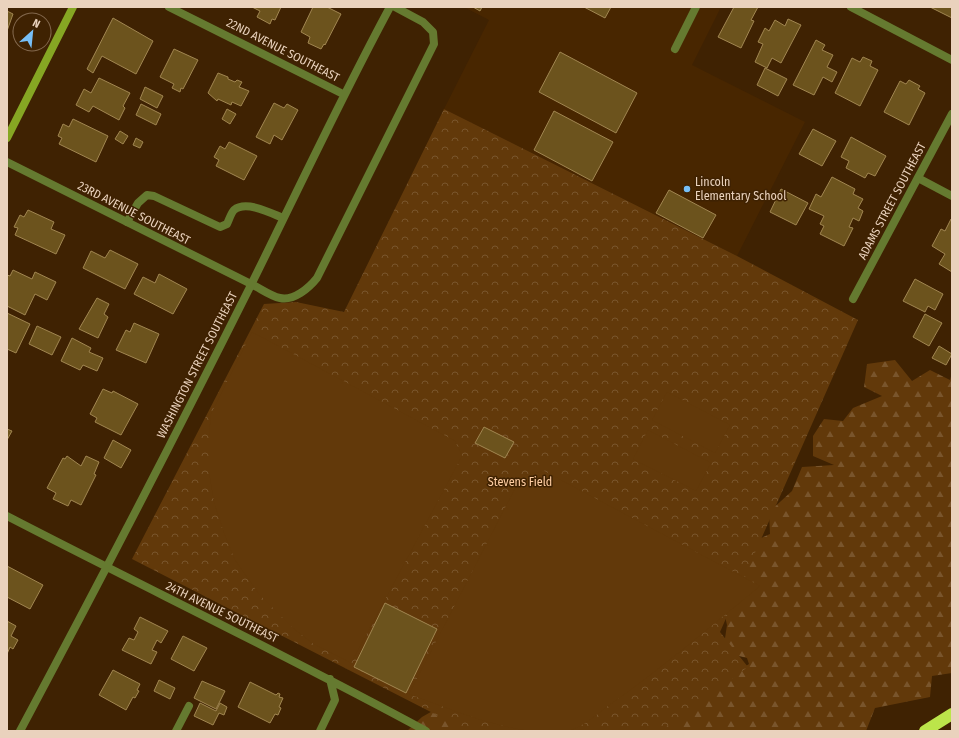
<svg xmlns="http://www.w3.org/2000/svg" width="959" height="738" font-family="'Fira Sans Condensed',sans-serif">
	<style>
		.built { fill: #482600 }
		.forest { fill: url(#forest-firs) }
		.park { fill: url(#park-crowns) }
		.pitch { fill: #62390a }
		.building { fill: #6c531d; stroke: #a18651 }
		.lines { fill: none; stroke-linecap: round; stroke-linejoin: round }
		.lane { stroke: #657a30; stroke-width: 8 }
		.street { stroke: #657a30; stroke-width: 8 }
		.secondary { stroke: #86a623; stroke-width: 8 }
		.highway { stroke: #bce54a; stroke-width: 12 }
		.poi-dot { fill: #77bff7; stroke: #3f2202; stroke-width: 1.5 }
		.labels { text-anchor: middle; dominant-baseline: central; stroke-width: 3; stroke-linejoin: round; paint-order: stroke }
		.street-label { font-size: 12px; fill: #ead2bd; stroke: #3f2202 }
		.poi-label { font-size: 12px; fill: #ead2bd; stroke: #3f2202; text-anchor: start }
		.park-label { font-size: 12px; fill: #ffcea3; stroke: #3f2202 }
	</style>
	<defs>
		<pattern id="forest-firs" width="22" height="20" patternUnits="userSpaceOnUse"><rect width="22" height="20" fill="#62390a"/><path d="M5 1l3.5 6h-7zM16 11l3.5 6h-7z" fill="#79552c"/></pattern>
		<pattern id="park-crowns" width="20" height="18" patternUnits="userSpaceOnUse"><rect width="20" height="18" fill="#62390a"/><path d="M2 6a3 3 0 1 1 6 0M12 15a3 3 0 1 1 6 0" fill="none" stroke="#79552c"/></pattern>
	</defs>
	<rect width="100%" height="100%" fill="#3f2202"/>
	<path class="built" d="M464,7H721L692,65L805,122L737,256L444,109L489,20Z"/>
	<path class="forest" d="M895,360L912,381L930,370L950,380L952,373V673L932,676L930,697L875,708L866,731H575L722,681L749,664L747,658L723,652L727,625L722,603L752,542L770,534L769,512L792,491L802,467L834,465L813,456V436L824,419L843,421L853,408L882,396L864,387L867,364Z
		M436,709L506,731H407L422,717Z"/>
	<path class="park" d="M444,109L737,256L858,320L720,632L748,667L661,731H468L132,559L264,304L296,302L344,312Z"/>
	<path class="pitch" d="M252,332L455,441L462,456L351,663L312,643L293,628L259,594L235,560L224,533L214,502L209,472V435L211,414Z
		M667,392L730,425L715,453L652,420Z
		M648,430L711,463L696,491L633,459Z
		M544,471L760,586C710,627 661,669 608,706C596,715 582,728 567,731C518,738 455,711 409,694L522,475Z"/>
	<path class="building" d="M252,7H281L275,20L272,19L270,24L257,17L260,11Z
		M313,7H327L341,14L325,45L324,44L321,49L308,43L310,37L301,32Z
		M473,7H482L480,11Z
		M584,7H611L605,18Z
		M734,7H758L751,20L754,21L741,48L718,37Z
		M930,7H952V18Z
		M7,11L13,14L7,31Z
		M113,18L153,41L136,74L102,56L93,73L87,69Z
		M788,19L801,25L781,63L772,58L767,68L755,62L763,44L758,42L765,28L769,31L775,20L785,26Z
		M816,40L825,45L822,50L833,55L827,67L837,72L832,82L823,77L814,95L793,85Z
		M174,49L198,60L183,89L181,88L180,92L172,88L174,84L160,77Z
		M560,52L637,93L616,133L539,92Z
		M863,57L872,61L870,66L878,70L860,106L835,93L852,58L860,62Z
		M765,68L787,79L778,96L757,85Z
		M218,73L228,77V79L235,82L237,80L242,82L239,87L249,91L241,106L232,102L231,105L218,99L217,101L208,93Z
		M99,78L130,93L123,106L125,108L119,120L93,106L89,112L76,105L84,89L91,93Z
		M909,80L920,86L918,89L925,93L909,125L884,112L900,81L906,84Z
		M145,87L163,96L157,108L140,99Z
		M274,103L284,108L287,104L298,110L282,140L274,135L270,144L256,137Z
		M141,104L161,114L156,125L136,115Z
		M227,109L236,114L230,124L222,119Z
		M554,111L613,142L592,181L534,150Z
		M73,119L108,136L96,162L59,144L62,138L58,136L63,124L69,127Z
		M813,129L836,141L822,166L799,154Z
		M120,131L128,136L123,144L115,139Z
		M851,137L886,156L875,176L868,173L865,178L846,168L849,161L841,157Z
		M136,138L143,142L140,148L133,145Z
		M229,142L257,156L244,180L216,166L219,160L214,157L220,146L225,149Z
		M832,177L855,189L853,194L863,199L858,208L863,211L859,221L853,218L849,227L853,228L844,246L820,234L824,226L820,224L824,216L809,209L816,194L821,197Z
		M781,189L808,203L796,225L770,212Z
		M669,190L716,215L703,238L656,213Z
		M28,210L54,222L51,229L65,235L56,254L15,235L18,228L14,227L20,215L24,217Z
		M951,219L952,220V272L939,264L945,254L932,246L941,229L945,231Z
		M110,250L138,264L125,289L83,268L91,251L105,258Z
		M13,270L32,279L35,272L56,282L47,300L35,294L25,315L7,306V275L10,276Z
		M159,274L187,289L173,314L134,294L143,277L155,283Z
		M915,279L943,294L935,310L928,306L925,312L903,301Z
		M97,298L109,304L104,314L108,317L98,338L79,329Z
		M7,313L30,324L16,353L7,349Z
		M925,314L942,323L929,346L913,337Z
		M134,323L159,334L146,363L116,350L126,330L130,332Z
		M37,326L61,337L52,355L29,344Z
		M72,338L91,348L89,352L103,358L97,371L83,365L80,370L61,361Z
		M939,346L952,354L946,365L932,358Z
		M103,389L112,393L113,391L138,404L121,435L95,422L97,418L90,414Z
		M484,427L514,442L505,458L475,443Z
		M7,429L12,431L7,440Z
		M113,440L131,450L121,468L104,458Z
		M67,456L81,466L86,456L99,462L94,474L96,475L81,505L71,500L68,506L53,499L56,493L47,488L63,458L65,459Z
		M7,566L43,585L30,609L7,597Z
		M385,603L437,629L406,693L354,667Z
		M140,617L168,631L161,643L157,640L152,650L157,652L151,664L122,650L129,638L134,640L138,632L134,629Z
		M7,621L16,626L11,636L18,640L13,649L10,647L7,654Z
		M183,636L207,648L194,671L171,659Z
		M113,670L140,684L137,690L139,691L135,698L133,697L126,710L99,695Z
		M159,680L175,688L170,699L154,691Z
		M202,681L225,691L216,709L194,698Z
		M250,682L276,695L278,693L280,694L279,697L283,698L279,707L281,708L278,715L275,714L270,723L238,707Z
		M200,703L216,711L220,703L227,707L224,715L219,713L213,725L194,716Z"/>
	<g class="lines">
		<path class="lane" d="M918,178L952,196
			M127,222L138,203L147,195L154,196L220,227L227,224C229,220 231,213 234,210C246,200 271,213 283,218
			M251,284C260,288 270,296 280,298C294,301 309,288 317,278L434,44L433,32L423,22L395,7
			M176,731L189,706"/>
		<path class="street" d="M169,7L343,94
			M851,7L952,60
			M675,49L696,7
			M7,162L251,284
			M853,299L952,114
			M7,516C146,588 288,656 426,731
			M20,731C99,583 176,435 251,285C297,192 341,98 390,7
			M320,731L335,700L330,679"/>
		<path class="secondary" d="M7,138L73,7"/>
		<path class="highway" d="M925,731L952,714"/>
	</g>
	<circle class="poi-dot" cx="687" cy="189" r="4"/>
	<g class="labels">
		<g class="street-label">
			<text transform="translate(283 50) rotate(27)">22ND AVENUE SOUTHEAST</text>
			<text transform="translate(892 201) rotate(-62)">ADAMS STREET SOUTHEAST</text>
			<text transform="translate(134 213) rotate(27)">23RD AVENUE SOUTHEAST</text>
			<text transform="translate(197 365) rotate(-63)">WASHINGTON STREET SOUTHEAST</text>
			<text transform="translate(222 612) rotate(26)">24TH AVENUE SOUTHEAST</text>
		</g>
		<g class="poi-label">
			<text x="695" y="182">Lincoln<tspan x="695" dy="14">Elementary School</tspan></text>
		</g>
		<g class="park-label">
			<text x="520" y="482">Stevens Field</text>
		</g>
	</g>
	<rect width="959" height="738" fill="none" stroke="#ead2bd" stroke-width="16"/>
	<g transform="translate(32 32) rotate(27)"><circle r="19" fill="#3f2202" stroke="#83684d"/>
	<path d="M0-3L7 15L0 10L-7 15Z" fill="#77bff7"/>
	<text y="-6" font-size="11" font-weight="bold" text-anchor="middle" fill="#ead2bd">N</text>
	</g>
</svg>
